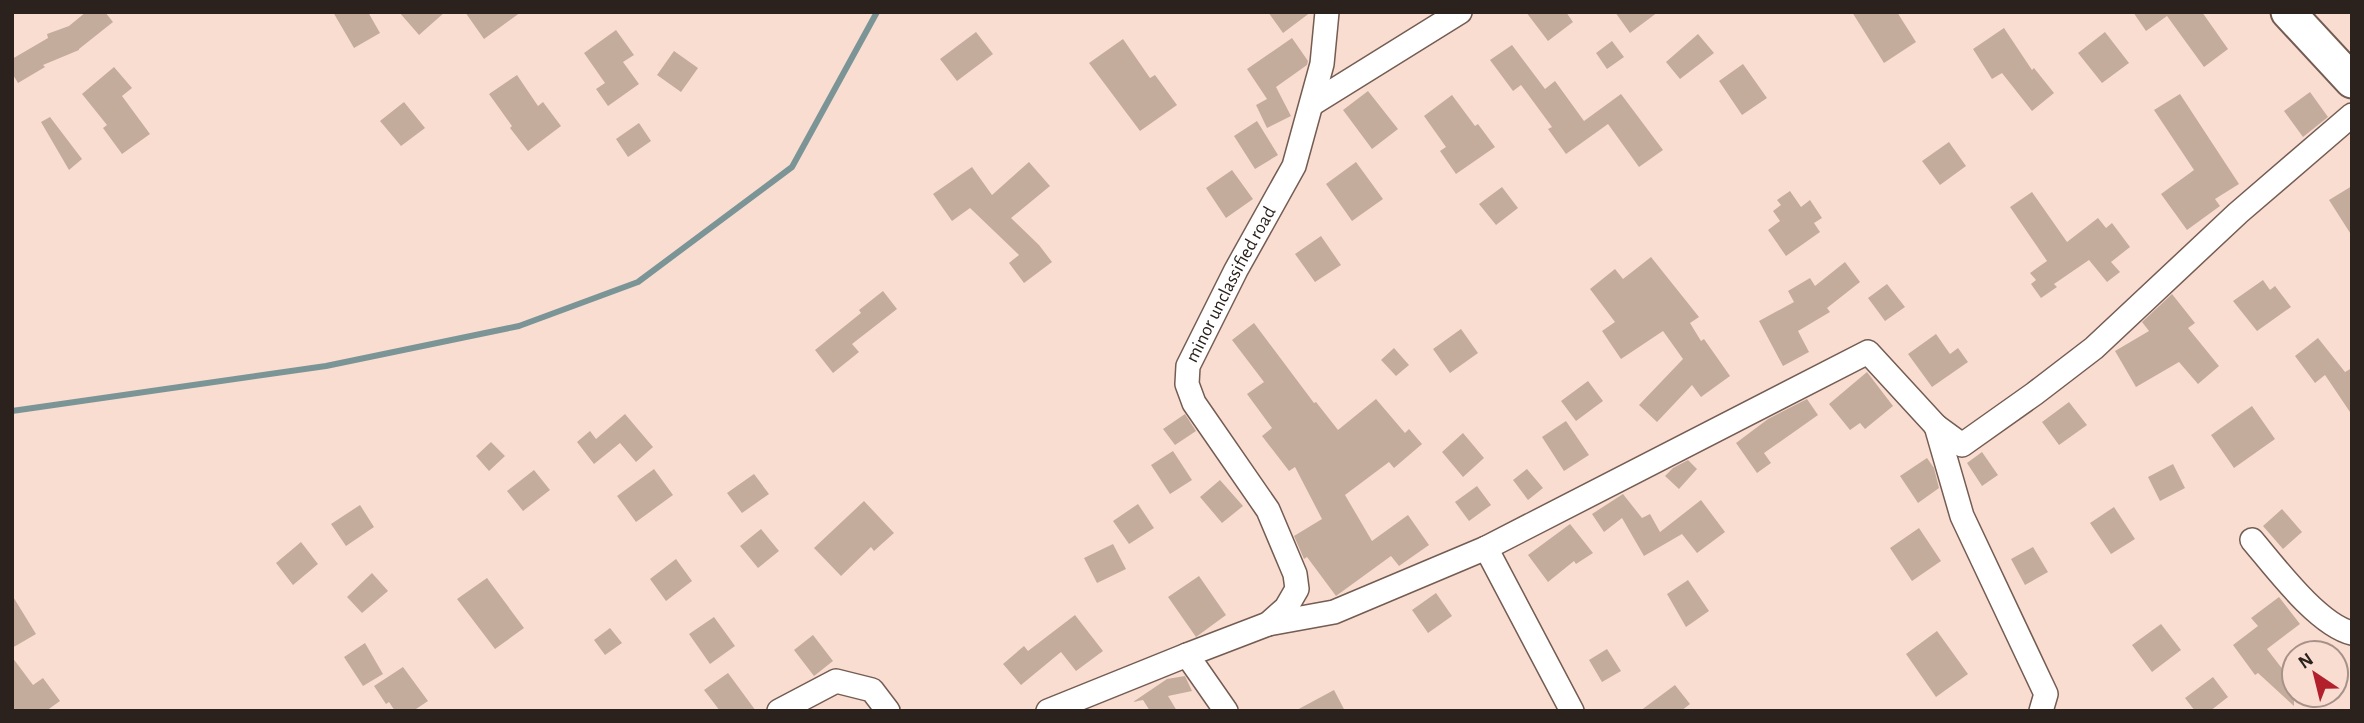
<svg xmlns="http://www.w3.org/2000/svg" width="2364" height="723" font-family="'Alegreya Sans',sans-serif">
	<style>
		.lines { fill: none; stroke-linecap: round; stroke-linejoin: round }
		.stream { stroke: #7b9597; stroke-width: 6 }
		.building { fill: #c4ac9c }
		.minor-casing { stroke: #745c52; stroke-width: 26 }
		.secondary-casing { stroke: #745c52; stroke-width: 37 }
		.minor { stroke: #fff; stroke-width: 23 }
		.secondary { stroke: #fff; stroke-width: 33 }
		.labels { text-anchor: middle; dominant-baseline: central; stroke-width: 6; stroke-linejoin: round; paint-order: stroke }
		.street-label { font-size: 19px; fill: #2b211d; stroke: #f9ddd1 }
	</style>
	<rect width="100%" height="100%" fill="#f9ddd1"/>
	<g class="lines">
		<path class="stream" d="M12,411L326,366L519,326L638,282L792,167L877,12"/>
	</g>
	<path class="building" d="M86,12H105L113,22L79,49V50L43,65L45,67L18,83L12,73V59L48,38L47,34L69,26Z
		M333,12H368L380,33L354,48Z
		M399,12H445L419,35Z
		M465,12H521L484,39Z
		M1268,12H1311L1283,33Z
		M1526,12H1566L1573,22L1548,41Z
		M1615,12H1658L1630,33Z
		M1852,12H1897L1916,42L1884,63Z
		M2133,12H2202L2228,49L2204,67L2167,16L2146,31Z
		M2004,28L2032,70L2034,68L2054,93L2032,111L2002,73L1992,79L1973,49Z
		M616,30L634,55L623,62L639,84L608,106L596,89L605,83L584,53Z
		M976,32L993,54L957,81L940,59Z
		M2105,32L2129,63L2102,83L2078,53Z
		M1698,34L1714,53L1680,79L1666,62Z
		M1292,38L1308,61L1307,65L1276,87L1291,116L1267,128L1256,105L1267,99L1247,69Z
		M1123,39L1150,78L1155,75L1177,105L1140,131L1089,63Z
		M1612,41L1624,57L1607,69L1596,53Z
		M1512,45L1545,89L1555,81L1584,121L1621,94L1663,150L1639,167L1608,124L1566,154L1548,129L1552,127L1521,85L1513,91L1490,60Z
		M674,51L698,68L681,92L657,75Z
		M1743,64L1767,98L1742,115L1719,81Z
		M114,67L132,88L122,96L150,134L122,154L103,128L107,125L82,94Z
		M517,75L538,106L543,102L561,126L528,151L510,128L512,126L489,94Z
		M1368,91L1398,129L1372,149L1343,110Z
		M2310,92L2328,117L2303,137L2284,111Z
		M2180,94L2239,184L2215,199L2220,206L2187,230L2161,194L2194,170L2154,110Z
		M1452,95L1475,126L1478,124L1495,147L1456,174L1440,151L1446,147L1424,116Z
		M404,102L425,128L401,146L380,121Z
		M50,117L82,159L69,170L41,122Z
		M1257,121L1278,155L1255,169L1234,136Z
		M639,123L651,141L628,157L616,139Z
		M1949,142L1966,166L1940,185L1922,161Z
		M1029,162L1050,186L1011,218L1039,245L1052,262L1024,283L1009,263L1019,255L970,208L952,221L933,194L972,167L992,195Z
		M1356,162L1383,199L1352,221L1326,184Z
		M1232,170L1253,199L1226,218L1206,188Z
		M2352,186V236L2329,200Z
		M1502,187L1518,208L1496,225L1479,204Z
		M1790,191L1801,207L1810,200L1822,218L1814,223L1820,232L1786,256L1768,230L1780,221L1773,211L1781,205L1777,200Z
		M2032,192L2067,242L2098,218L2106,228L2112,223L2130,247L2111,262L2120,272L2107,282L2089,260L2054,284L2057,287L2041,298L2031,284L2036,280L2030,273L2047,261L2010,207Z
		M1321,236L1341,265L1315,282L1295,254Z
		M1651,257L1699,317L1690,323L1701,341L1704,339L1730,376L1701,397L1692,385L1657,422L1639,405L1683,359L1663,331L1621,359L1602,331L1615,322L1590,289L1615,269L1623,279Z
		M1845,262L1860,282L1827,308L1830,312L1798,331L1809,352L1783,366L1759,321L1794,302L1788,291L1810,278L1815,286Z
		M2263,280L2270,290L2275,286L2291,307L2257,331L2233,301Z
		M1887,284L1905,307L1885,321L1868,298Z
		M883,291L897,309L852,344L859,352L833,373L815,350L861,313L859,310Z
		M2172,294L2195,323L2188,328L2219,366L2198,384L2179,362L2136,387L2115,351L2149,331L2142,322Z
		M1254,323L1314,403L1316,402L1338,430L1376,399L1405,433L1409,429L1422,444L1394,468L1389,462L1345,495L1372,541L1408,515L1429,545L1399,566L1391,556L1336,596L1307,557L1304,559L1294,536L1322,519L1295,467L1289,471L1262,436L1272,428L1247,394L1264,382L1232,340Z
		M1461,329L1478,353L1450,373L1433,349Z
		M1936,334L1950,354L1958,348L1968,362L1932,387L1908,354Z
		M2318,338L2345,372L2352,368V415L2325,375L2315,383L2295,356Z
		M1394,348L1409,365L1396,376L1381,360Z
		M1867,372L1893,406L1865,429L1860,423L1850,430L1829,404Z
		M1588,381L1603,401L1576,421L1561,401Z
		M1807,399L1818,415L1764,453L1771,463L1757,473L1736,443L1768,419Z
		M2069,402L2087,425L2059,445L2042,422Z
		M2252,406L2275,439L2234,468L2211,435Z
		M625,414L653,447L636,462L620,443L594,464L577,442L590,431L596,439Z
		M1185,414L1196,431L1175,445L1163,429Z
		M1566,421L1589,455L1564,471L1542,437Z
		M1463,433L1484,458L1463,477L1442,452Z
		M491,442L505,456L489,471L476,456Z
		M1173,451L1192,480L1170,494L1151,465Z
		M1982,452L1998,475L1982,486L1967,463Z
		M1927,458L1934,468L1939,488L1918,503L1900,476Z
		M1688,460L1697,469L1679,489L1665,476L1673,468Z
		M2173,464L2185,488L2160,501L2148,477Z
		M654,469L673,495L636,522L617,496Z
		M1527,469L1543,488L1528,500L1513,480Z
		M534,470L550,490L523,511L507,491Z
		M754,474L769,494L742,513L727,493Z
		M1220,480L1243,506L1222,523L1200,497Z
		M1477,486L1491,505L1469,521L1455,502Z
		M1623,494L1642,518L1650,514L1660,532L1701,500L1725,532L1697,553L1682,534L1644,556L1622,518L1604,532L1592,514Z
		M864,501L894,533L874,551L871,547L841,576L814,548Z
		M1138,504L1154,528L1129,544L1113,521Z
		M360,505L374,527L346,546L331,524Z
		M2114,507L2135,539L2111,554L2090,523Z
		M2282,509L2302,532L2283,549L2263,526Z
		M1570,524L1593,553L1576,564L1574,561L1548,582L1528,555Z
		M1919,528L1941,561L1912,581L1890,548Z
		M761,529L779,551L758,568L740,546Z
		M301,542L318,564L293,585L276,563Z
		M1113,544L1126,569L1097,583L1084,558Z
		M2033,547L2048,572L2025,585L2011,559Z
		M676,559L692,581L666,601L650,579Z
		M372,573L388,591L362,613L347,597Z
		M1199,576L1226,615L1196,637L1168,597Z
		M487,578L524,628L495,649L457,599Z
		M1688,580L1709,611L1686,627L1667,594Z
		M1436,593L1452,616L1428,633L1412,610Z
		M12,595L36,634L12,648Z
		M2279,597L2300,624L2267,649L2294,684V706L2258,673L2255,675L2233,645L2258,626L2251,618Z
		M1075,615L1103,651L1076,671L1061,652L1021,685L1003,664L1024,646L1028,651Z
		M714,617L735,646L710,664L689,634Z
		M2161,624L2181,650L2152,672L2132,645Z
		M610,628L622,643L605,655L594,640Z
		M1937,631L1968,674L1936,697L1906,654Z
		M813,635L833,661L814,676L794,650Z
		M365,643L383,674L363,686L344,657Z
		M1607,649L1621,671L1602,682L1589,660Z
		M12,657L33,685L43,678L60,701L46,711H12Z
		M403,667L428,701L413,711H395L389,702L386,704L374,686Z
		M728,673L756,711H720L704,690Z
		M1185,676L1192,691L1168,696L1177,711H1150L1143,700L1133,702L1167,679Z
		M2213,677L2228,697L2210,711H2195L2185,698Z
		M1675,685L1690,704L1681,711H1640Z
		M1334,690L1345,711H1295Z"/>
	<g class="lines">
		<g class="minor-casing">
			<g id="minor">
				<path d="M1312,104L1460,12"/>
				<path d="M1936,426L1962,516L2046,694L2041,711"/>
				<path d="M2252,540C2275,567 2318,625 2352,633"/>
				<path d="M1486,548L1572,711"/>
				<path d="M1268,624L1334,612L1486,548L1868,352L1936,426L1962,445L2034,394L2094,348L2238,213L2352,115"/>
				<path d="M779,711L836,681L872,690L888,711"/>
				<path d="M1048,711L1187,655"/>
				<path id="s1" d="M1226,711L1187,655L1268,624L1286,608L1297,589L1295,574L1268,510L1194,403L1187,384L1188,366L1236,270L1294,166L1322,64L1327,12"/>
			</g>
		</g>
		<g class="secondary-casing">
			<path id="secondary" d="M2288,12L2352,81"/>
		</g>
		<use href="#minor" class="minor"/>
		<use href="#secondary" class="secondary"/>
	</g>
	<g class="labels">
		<g class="street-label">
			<text stroke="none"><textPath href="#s1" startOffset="546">minor unclassified road</textPath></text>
		</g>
	</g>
	<rect width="2364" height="723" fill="none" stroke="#2b211d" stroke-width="28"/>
	<g transform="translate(2315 674) rotate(325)"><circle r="33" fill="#f9ddd1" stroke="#a79289" stroke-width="2"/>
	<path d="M0-5L12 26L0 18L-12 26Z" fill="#b2202c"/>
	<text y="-10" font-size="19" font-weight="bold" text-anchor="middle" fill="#2b211d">N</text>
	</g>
</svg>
